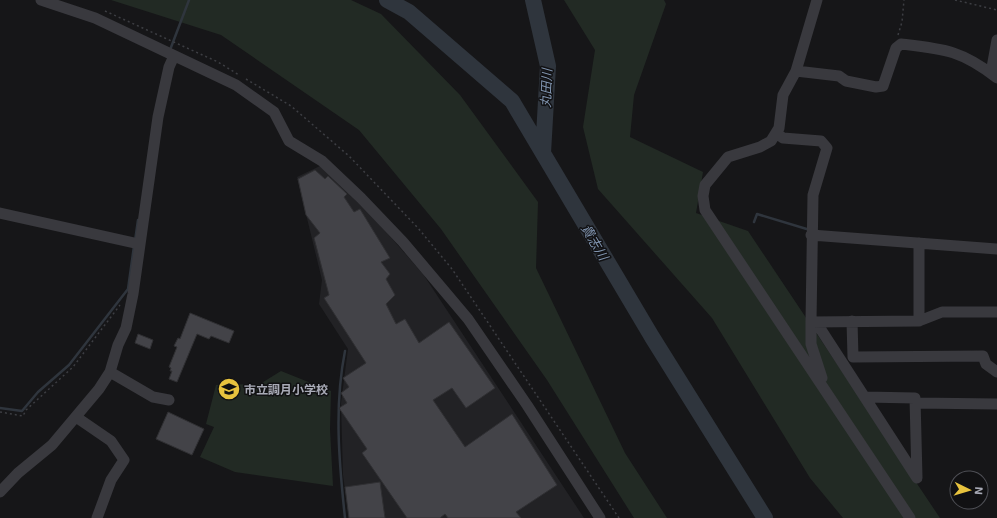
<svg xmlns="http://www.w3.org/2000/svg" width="997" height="518" font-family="'Exo 2','Noto Sans JP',sans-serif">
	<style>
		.built { fill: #222225 }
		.green { fill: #222a24 }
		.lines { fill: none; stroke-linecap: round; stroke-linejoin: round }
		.stream { stroke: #2f353d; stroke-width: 2.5 }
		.river { stroke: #2f353d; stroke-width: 16 }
		.building { fill: #434348; stroke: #303033 }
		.path { stroke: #3d3e43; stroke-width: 1.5; stroke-dasharray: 2 3; stroke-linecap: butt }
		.minor { stroke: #39393e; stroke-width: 11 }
		.labels { text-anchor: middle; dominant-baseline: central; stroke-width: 3; stroke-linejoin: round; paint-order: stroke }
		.poi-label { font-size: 12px; font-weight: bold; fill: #a9abb7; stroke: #111113; text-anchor: start }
		.water-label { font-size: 13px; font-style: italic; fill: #8195b0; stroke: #111113 }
	</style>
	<rect width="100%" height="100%" fill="#161618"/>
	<path class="built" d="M320,166L353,194L423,274L584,518H349L343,475L341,403L348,349L319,304L322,280L297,177Z"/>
	<path class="green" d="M111,0H351L381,14L460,95L538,202L536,268L625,453L667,518H634L547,380L441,229L359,130L221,35Z
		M564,0H664L666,4L634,95L630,137L703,172L696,213L748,231L940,518H843L810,478L712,318L598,189L583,127L595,50Z
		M281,371L331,391L330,429L333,486L235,472L200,457L214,427L206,424L216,385L260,384Z"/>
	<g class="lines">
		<path class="stream" d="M170,50L189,0
			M754,222L757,214L810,230
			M135,241L138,220
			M345,351C334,406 339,462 345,518
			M0,408L22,411L38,392L69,365L128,289L134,246"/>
		<path class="river" d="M387,0L409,12L512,101L652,337L765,518
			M533,0L548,66L543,153"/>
	</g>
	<path class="building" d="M315,170L325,179L328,176L347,194L344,197L354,212L360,209L390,258L381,262L390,274L386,279L395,295L386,304L396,324L405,319L419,343L449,322L495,388L466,408L452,388L433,400L465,447L512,414L557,485L516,512L521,518H448L445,514L440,518H407L362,453L367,449L339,408L347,403L341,393L349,387L343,378L366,363L324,298L329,295L314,238L320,233L306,215L298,179Z
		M190,313L234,331L229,343L211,336L209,339L197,334L177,382L169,379L172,371H170L171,368L169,367L177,347L174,346L178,338L180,339Z
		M138,334L153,340L150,349L135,343Z
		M168,412L204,429L192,455L156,439Z
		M380,482L385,518H349L345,487Z"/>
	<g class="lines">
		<path class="path" d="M955,0L997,10
			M105,11L218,62L239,75
			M898,35L902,22L904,0
			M246,79L291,106L349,156L418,228L452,269L619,518
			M0,412L23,416L26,410L73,367L120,305"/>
		<path class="minor" d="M41,0L95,18L236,85L274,112L289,141L322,161L361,198L403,242L468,319L527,405L600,518
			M817,0L796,71L783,95L779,128L771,141L760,147L728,157L705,185L703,196L705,210L910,518
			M796,71L839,76L846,81L876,87L883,86L896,48L901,44C944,49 961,50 997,78
			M991,73L997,40
			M776,133L783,138L821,141L827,148L813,195L811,322L919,321L942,312H997
			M0,213L139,244
			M811,235L997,249
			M919,243V321
			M852,321L853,357L983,356L986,364L997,372
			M811,322V344L822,378
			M816,322L917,478L915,398L865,397
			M110,372L153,397L169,400
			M916,403L997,404
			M76,417L111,441L124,460L111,480L97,518
			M0,492L18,473L52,445L99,389L110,372L118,345L126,328L133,294L158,117L169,67L174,56"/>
	</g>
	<defs>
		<g id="school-disc" transform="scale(1.15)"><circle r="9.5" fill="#e8c33e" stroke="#111113"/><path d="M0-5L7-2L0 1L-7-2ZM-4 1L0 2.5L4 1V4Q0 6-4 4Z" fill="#111"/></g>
	</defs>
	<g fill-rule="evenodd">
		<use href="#school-disc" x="229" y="389"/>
	</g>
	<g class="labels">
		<g class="poi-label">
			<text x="244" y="389">市立調月小学校</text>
		</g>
		<g class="water-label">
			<text transform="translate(546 88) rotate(-88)">丸田川</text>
			<text transform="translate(595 242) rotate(59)">貴志川</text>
		</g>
	</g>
	<g transform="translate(969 490) rotate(95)"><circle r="19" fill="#111113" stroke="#4e4f55"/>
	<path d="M0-3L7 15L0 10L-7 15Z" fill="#e8c33e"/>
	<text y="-6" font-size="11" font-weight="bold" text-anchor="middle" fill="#a9abb7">N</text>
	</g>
</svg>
